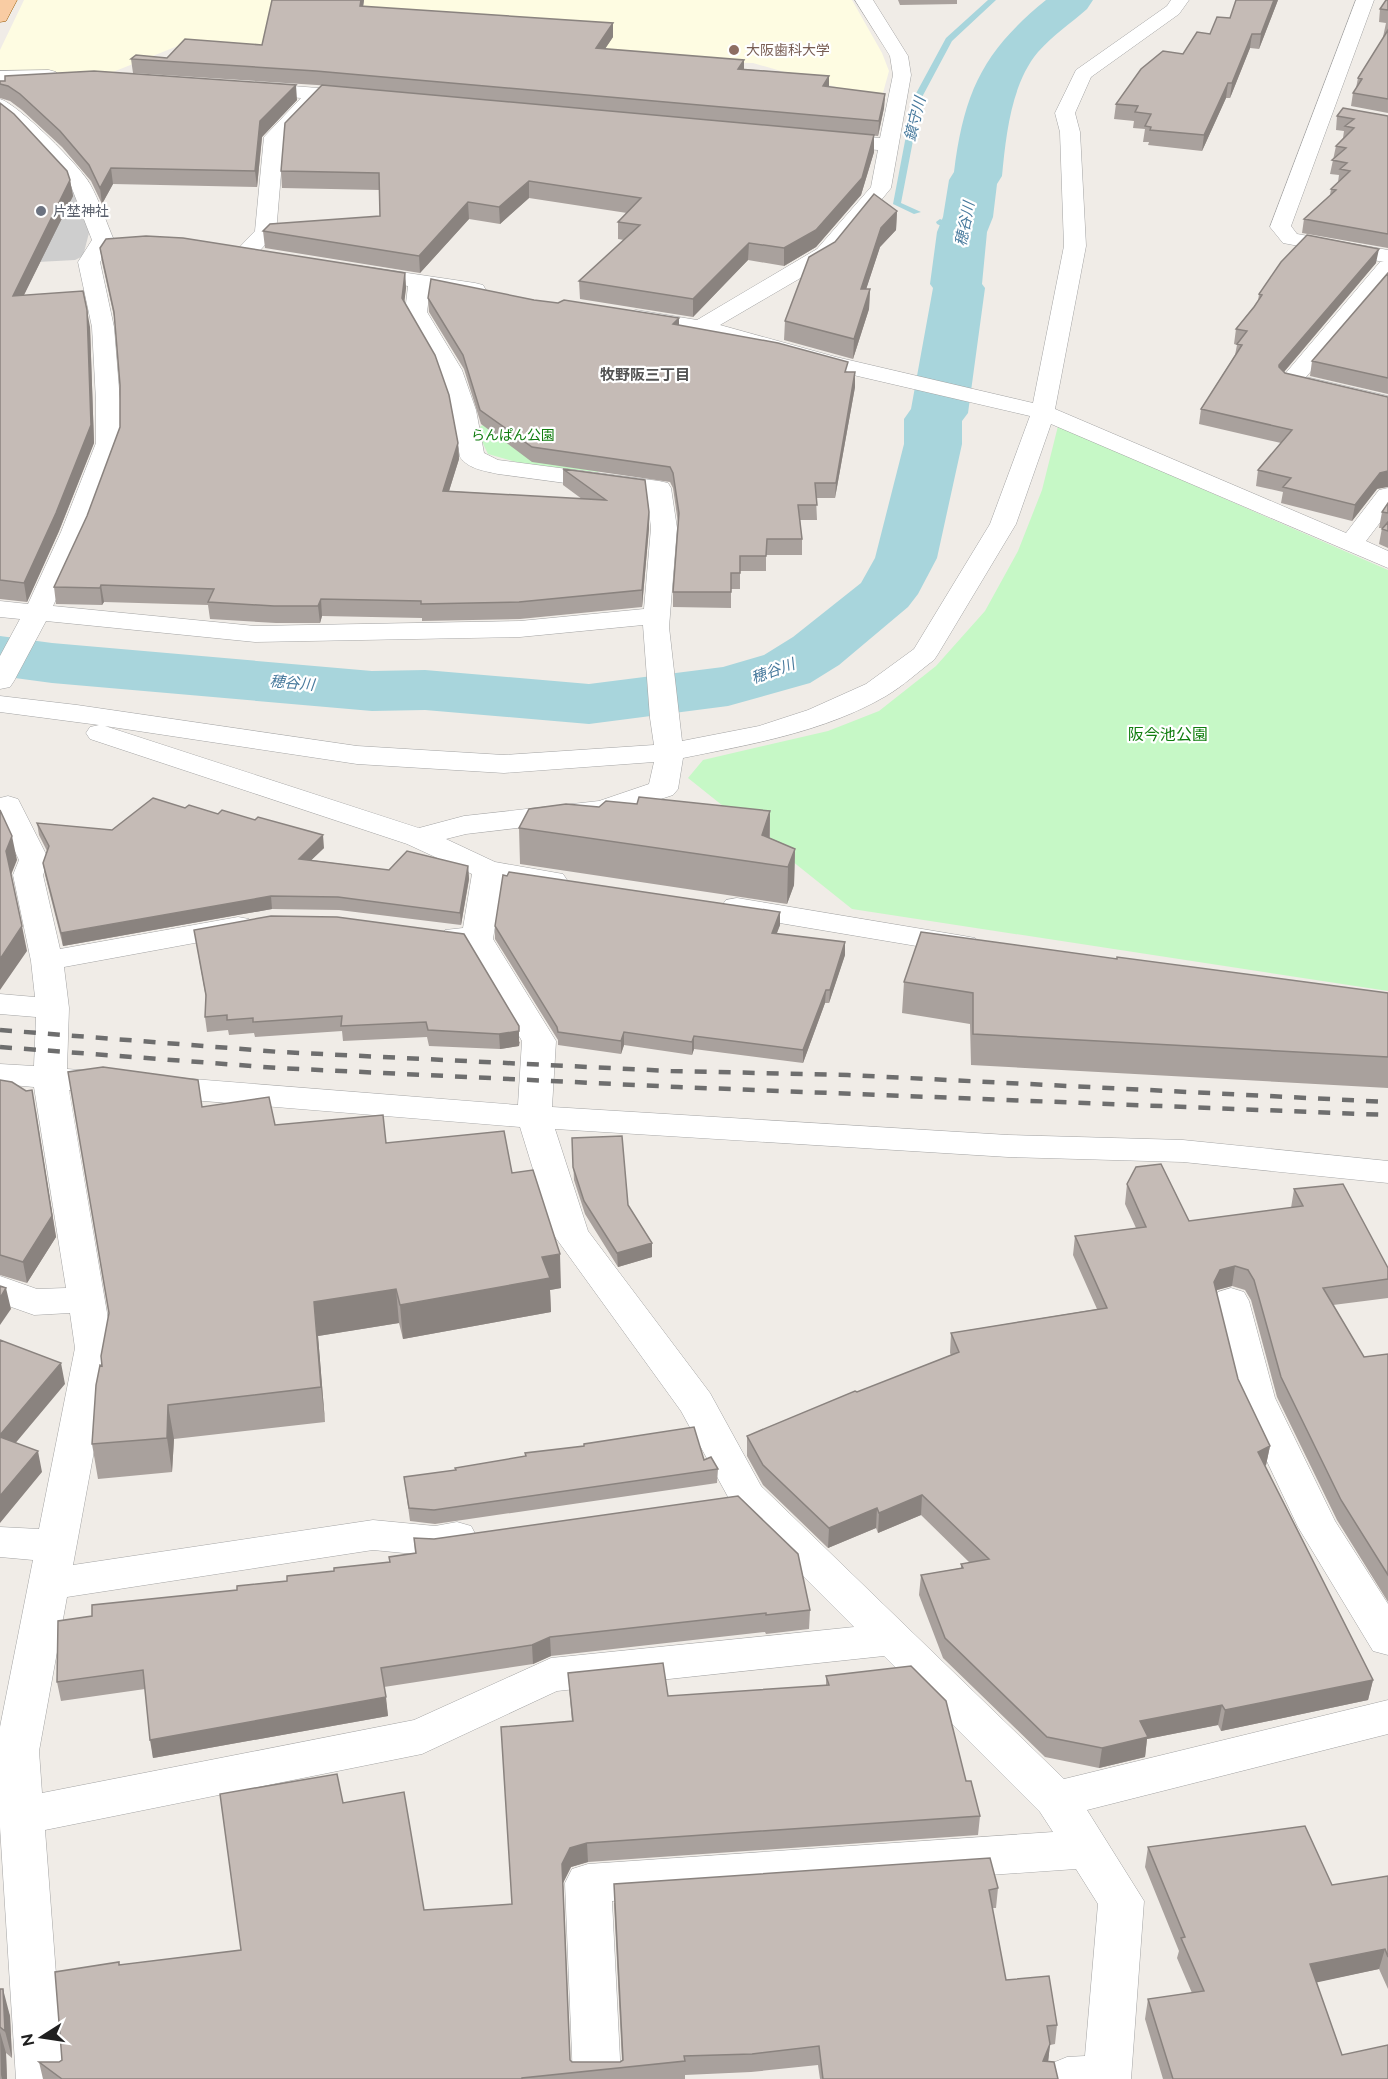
<svg xmlns="http://www.w3.org/2000/svg" width="1388" height="2079" font-family="Raleway,'Noto Sans JP',sans-serif">
	<style>
		.education { fill: #fefce2 }
		.religious { fill: #cecece }
		.park { fill: #c6f8c6 }
		.lines { fill: none; stroke-linecap: round; stroke-linejoin: round }
		.stream { fill: #a8d5dc; fill-rule: evenodd }
		.river { fill: #a8d5dc; fill-rule: evenodd }
		.minor-casing { stroke: #a4a4a4; stroke-width: 1 }
		.primary-casing { stroke: #975a05; stroke-width: 1 }
		.minor { fill: #fff; fill-rule: evenodd }
		.primary { fill: #f9cca3; fill-rule: evenodd }
		.rail { stroke: #6e6e6e; stroke-width: 4.5; stroke-dasharray: 12 12; stroke-linecap: butt }
		.wall { fill: #a9a19d }
		.shaded-wall { fill: #8a837f }
		.building { fill: #c5bbb6; stroke: #8a837f; stroke-width: 1.5 }
		.education-dot { fill: #8d6e63; stroke: #fff; stroke-width: 2 }
		.worship-dot { fill: #6b7280; stroke: #fff; stroke-width: 2 }
		.labels { text-anchor: middle; dominant-baseline: central; stroke-width: 4.5; stroke-linejoin: round; paint-order: stroke }
		.far-education-label { font-size: 14px; fill: #785e54; stroke: #fff; text-anchor: start }
		.far-worship-label { font-size: 14px; fill: #5b616d; stroke: #fff; text-anchor: start }
		.far-park-label { font-size: 14px; fill: #107d0f; stroke: #fff }
		.far-water-label { font-size: 15px; font-style: italic; fill: #487a9d; stroke: #fff }
		.far-neighbourhood-label { font-size: 15px; font-weight: bold; fill: #535353; stroke: #fff }
		.park-label { font-size: 16px; fill: #107d0f; stroke: #fff }
	</style>
	<rect width="100%" height="100%" fill="#f0ece7"/>
	<path class="education" d="M24,0H852L882,53L889,71L881,100L753,63L348,55L185,43L113,72L0,73V50Z"/>
	<path class="religious" d="M50,161L74,188L89,233L83,256L75,260L0,264Z"/>
	<path class="park" d="M541,391L619,442L598,472L527,465L488,454L476,429Z
		M1058,426L1388,570V991L852,909L688,778L703,760L828,731L879,711L936,666L985,611L1018,551L1042,490Z"/>
	<g class="lines">
		<path class="stream" d="M988,0H996L952,41L921,99L901,203L921,212L914,214L893,204L913,99L946,38Z
			M940,219L965,230L966,232L959,234L937,224L936,222Z"/>
		<path class="river" d="M1046,0H1093L1087,9C1071,23 1052,36 1038,52C1011,84 1006,136 1002,176L997,184L993,217L987,232L982,284L985,288L968,413L962,421V444L937,558L918,594L908,607L839,665L810,683L728,706L589,724L425,710L372,711L52,683L0,676V636L52,643L372,671L425,670L589,684L723,667L764,655L793,637L861,583L875,558L904,444V419L911,409L933,288L930,284L937,232L943,217L949,180L954,172C964,92 983,51 1046,0Z"/>
		<g class="minor-casing">
			<path id="minor" d="M855,0H873L908,56L911,75L891,188L833,259L720,325L836,357L1033,403L1064,246L1060,132L1055,113L1076,70L1167,6L1171,0H1189L1179,14L1091,77L1075,113L1080,132L1086,246L1055,409L1346,533L1379,490L1388,488V512L1366,541L1388,551V568L1051,424L1016,524L938,654L934,660C918,672 903,686 886,696C824,732 752,744 683,758L678,789L673,795L603,818L466,834L446,839L495,862L563,874L567,880L563,886L552,889L502,881L493,939L556,1041L552,1107L1008,1135L1183,1140L1388,1161V1183L1183,1162L1008,1157L555,1129L588,1231L710,1393L761,1486L1064,1779L1388,1700V1734L1087,1810L1144,1901L1131,2079H1043L1050,2064L1067,2057L1085,2056L1098,1904L1076,1869L612,1901L621,2079H573L565,1883L572,1869L588,1864L1053,1832L1040,1812L884,1656L557,1691L422,1754L45,1830L64,2079H16L0,1827V1727L33,1560L0,1557V1527L39,1529L75,1348L70,1313L34,1315L0,1303V1276L37,1289L66,1288L34,1087L0,1084V1064L34,1066L36,1017L0,1014V994L35,997L31,961L13,875L19,860L0,820V798L8,796L18,799L49,860L43,875L60,949L238,917L249,919L254,926L249,933L238,935L64,967L69,1008L67,1069L518,1105L522,1041L466,947L445,944L440,937L445,930L463,928L472,874L407,844L90,739L86,733L90,727L99,725L0,712V696L77,705L357,746L504,755L654,745L650,718L643,625L520,637L255,642L46,621L14,681L10,687L0,689V656L20,619L0,617V601L28,604L61,532L96,443V401L92,327L78,262L92,240L71,186L18,128L0,114V99C18,104 81,167 90,184C100,202 106,222 114,240L100,262L114,327L120,401V443L87,532L53,606L255,626L520,621L644,609L651,528L647,494L498,474C485,471 468,469 460,457L452,410L438,370L405,312L408,286L360,278L352,277L349,272L352,267L360,266L475,283L483,285L486,290L483,295L475,297L430,289L427,312L462,370L476,410L484,453L498,460L659,481L668,483L671,488L677,528L669,627L682,741L759,726L808,710L866,684L914,649L990,524L1030,416L823,368L699,333L636,324L628,322L625,317L628,312L636,310L697,320L817,249L871,187L878,150L830,146L823,144L820,140L823,136L830,134L880,138L893,75L890,56ZM105,726L357,764L504,773L654,762L649,784L599,801L464,816L419,828ZM69,1090L520,1127L553,1234L681,1411L733,1506L854,1627L551,1658L414,1720L42,1793L39,1751L67,1597L373,1550L435,1556L471,1548L477,1537L471,1526L457,1522L435,1526L373,1520L73,1565L113,1348Z
				M1356,0H1374L1291,226L1297,234L1388,250V281L1306,377L1388,396V410L1283,386L1279,381L1380,262H1384L1283,243L1270,227Z
				M49,70L56,72L58,76L56,80L0,83V71Z
				M253,83L357,91L364,93L366,97L364,101L357,103L321,100L284,138L276,233L252,259L244,260L236,259L233,254L255,231L264,137L301,98L246,93L244,89L246,85Z
				M737,898L964,936L975,938L980,945L975,952L964,954L726,914L721,907L726,900Z
				M1231,1288L1244,1292L1249,1301L1275,1398L1335,1521L1388,1604V1655L1373,1651L1298,1527L1237,1398L1213,1301L1218,1292Z"/>
		</g>
		<g class="primary-casing">
			<path id="primary" d="M0,0H17L6,21L0,22Z"/>
		</g>
		<use href="#minor" class="minor"/>
		<use href="#primary" class="primary"/>
		<path class="rail" d="M0,1030L280,1052L671,1071L848,1075L1388,1102
			M0,1047L278,1068L678,1087L1388,1115"/>
	</g>
	<path class="wall" d="M272,0H364L363,7L613,23V37L605,49L744,60V69L829,76V87L885,94L884,108L878,136L317,85L133,73L131,59L167,58L262,45Z
		M898,0H957V4L900,5Z
		M1278,0L1259,49L1250,48L1230,98H1226L1202,151L1148,145L1149,142H1143L1145,129L1133,128L1134,121L1114,119L1116,104L1230,18Z
		M1388,0V113L1351,106L1353,93L1356,88L1358,78L1384,37H1383L1386,23L1379,22L1380,9Z
		M0,81L297,100L262,137L257,187L113,184L102,204L91,181L62,147L22,110L10,101L0,98Z
		M0,103L70,180L73,196L24,295L90,327L94,443L59,531L27,602L0,599Z
		M1337,116H1388V248L1302,233L1304,219L1330,195L1331,189L1338,182L1339,175L1330,174L1336,146L1343,138L1344,131L1336,130Z
		M874,135V152L861,195L816,247L784,266L748,260L693,317L580,299L579,281L624,240L618,239V222L627,213L529,198L500,224L469,219L420,273L265,248L263,231L380,216V190L282,188L281,171Z
		M897,211L896,230L880,247L866,289H870L869,309L853,359L784,340L785,321Z
		M100,248L405,273L406,288L404,302L458,443L459,459L449,491L582,499L563,485V469L649,512V528L642,607L520,619L422,621V618L322,616L320,623H276L210,619L208,605L104,602L102,605L56,604L54,587L87,516L120,427V385L115,321L102,262Z
		M1376,263L1284,372L1377,489L1352,521L1281,503L1283,492L1256,486L1258,470L1281,443L1199,424L1201,409L1235,355L1237,345L1234,344L1236,329L1258,301L1259,294Z
		M1388,273V394L1310,376L1312,361Z
		M428,298L534,300L679,325L848,372L855,387L835,498H816L817,520H800L802,539V555H766V571H740V589H731V608L673,607V592L678,523L673,488L670,482L532,462L481,424L464,369L429,312Z
		M1388,503V548L1379,544L1382,528H1379L1382,512Z
		M637,804L770,811V838L795,849L794,885L787,904L520,864L519,828L599,807Z
		M185,808L324,848L311,860L389,870L468,866L469,879L461,925L339,910L272,909L63,946L45,875L43,863L47,851L39,835L37,823L112,830Z
		M780,912V925L777,933L845,955L829,1003H825L803,1063L694,1049L692,1055L624,1045L621,1054L558,1045V1040L495,939V926Z
		M337,917L520,1042L519,1046L500,1049L429,1046L427,1037L343,1041L342,1031L255,1037L254,1033L229,1035L228,1030L207,1032L205,1017L206,998L194,930Z
		M1117,959L1388,993V1088L971,1065L970,1024L902,1013L904,982Z
		M0,1080L36,1111L56,1237L27,1283L0,1275Z
		M202,1107L275,1125L386,1143L561,1288L550,1290L551,1312L403,1339L399,1323L318,1336L325,1422L174,1439L172,1472L98,1479L92,1444L102,1366Z
		M572,1138L628,1205L652,1257L618,1267L585,1214L574,1180Z
		M1127,1184L1189,1221L1291,1208L1294,1189L1388,1268V1298L1333,1305L1364,1357L1388,1354V1602L1337,1520L1277,1397L1251,1300L1245,1290L1232,1286L1217,1290L1216,1292L1238,1379L1270,1446L1266,1465L1265,1466L1373,1680L1368,1700L1221,1731L1218,1725L1147,1739L1145,1757L1099,1768L1045,1757L943,1658L919,1595L921,1575L961,1568V1564L970,1563L921,1515L878,1533L876,1528L828,1548L763,1485L747,1456V1436L951,1355L950,1353L951,1333L1097,1309L1073,1255L1075,1236L1136,1228L1125,1204Z
		M584,1446L704,1460L718,1469L717,1483L435,1524L410,1521L404,1477L455,1470Z
		M414,1538L810,1610L809,1629L766,1634L765,1632L551,1656L533,1664L384,1687L388,1716L153,1758L145,1689L61,1701L57,1682L92,1616L287,1581L334,1571L389,1562L415,1553Z
		M568,1673L668,1696L826,1686V1676L966,1781L980,1816L978,1835L588,1862L571,1867L563,1883L570,2060L572,2062H620L622,2060L614,1903L998,1888L996,1908H992L1006,1980L1057,2025L1055,2044L1050,2045L1048,2061L1058,2079H820L818,2065L751,2072L685,2075V2079H43L39,2062H59L62,2060L119,1962V1965L241,1950L343,1803L424,1910L512,1904L572,1722Z
		M1148,1847L1332,1885L1388,1876V1989L1379,1969L1316,1982L1342,2055L1388,2079H1163L1145,2019L1148,1999L1192,1993L1177,1958L1179,1951L1145,1867Z
		M0,1989L10,2016L12,2058L6,2053L7,2079H0Z"/>
	<path class="shaded-wall" d="M361,0H364L361,20L360,6Z
		M1274,0H1278L1259,49L1261,34Z
		M613,23V37L596,62V48Z
		M1252,34L1250,48L1230,98L1232,83Z
		M744,60V74L738,69Z
		M829,76V91L823,86Z
		M1228,83L1226,98L1202,151L1204,135Z
		M296,85L297,100L262,137L257,187L255,171L260,121Z
		M885,94L884,108L878,136L879,121Z
		M874,135V152L861,195L816,247L784,266V248Z
		M111,168L113,184L102,204L100,188Z
		M70,180L73,196L15,313L13,296Z
		M529,181V198L500,224L499,207Z
		M468,202L469,219L420,273L419,256Z
		M897,211L896,230L880,247L860,308L861,289L881,228Z
		M749,243L748,260L693,317V299Z
		M1379,249L1376,263L1277,380L1279,365Z
		M405,273L406,288L403,313L402,298Z
		M870,289L869,309L853,359L854,339Z
		M87,310L90,327L94,443L59,531L27,602L24,583Z
		M679,318V332L673,324Z
		M855,372V387L835,498L836,483Z
		M458,443L459,459L444,507L443,491Z
		M1388,471V487L1377,489L1352,521L1355,505L1380,473Z
		M649,512V528L642,607V590Z
		M101,585L104,602L102,605L100,588Z
		M321,599L322,616L320,623L318,606Z
		M770,811L769,847L762,835Z
		M323,835L324,848L300,871L299,859Z
		M12,836L17,860L11,875L6,851Z
		M795,849L794,885L787,904L788,867Z
		M468,866L469,879L461,925L460,913Z
		M271,896L272,909L63,946L61,933Z
		M780,912V925L772,945V933Z
		M22,926L27,951L0,990V959Z
		M845,942V955L829,1003L830,990Z
		M826,990L825,1003L803,1063V1050Z
		M519,1026V1046L500,1049L499,1034Z
		M624,1032V1045L621,1054V1041Z
		M694,1036V1049L692,1055V1042Z
		M32,1090L56,1237L27,1283L23,1262Z
		M652,1243V1257L618,1267L617,1253Z
		M560,1254L561,1288L550,1290L551,1312L403,1339L400,1305L542,1257Z
		M1235,1266L1232,1286L1217,1290L1211,1302L1214,1282L1220,1270Z
		M6,1288L11,1309L0,1325V1298Z
		M396,1289L399,1323L318,1336L325,1422L321,1387L314,1302Z
		M61,1363L65,1384L3,1458L0,1443V1435Z
		M168,1405L174,1439L172,1472L167,1438Z
		M1270,1446L1266,1465L1254,1472L1258,1452Z
		M38,1451L42,1472L0,1523V1496Z
		M922,1495L921,1515L878,1533L879,1513Z
		M877,1508L876,1528L828,1548L829,1528Z
		M550,1637L551,1656L533,1664L532,1645Z
		M1373,1680L1368,1700L1221,1731L1225,1710Z
		M386,1697L388,1716L153,1758L150,1740Z
		M1222,1705L1218,1725L1147,1739L1145,1757L1099,1768L1102,1748L1140,1721Z
		M587,1843L588,1862L571,1867L563,1883L571,2079L562,1864L570,1848Z
		M1385,1949L1379,1969L1305,1985L1310,1964Z
		M3,1989L10,2016L12,2058L5,2031Z
		M0,2032L6,2053L7,2079H2L1,2075Z
		M1050,2044L1048,2063L1043,2061Z"/>
	<path class="building" d="M272,0H361L360,6L613,23L596,48L744,60L738,69L829,76L823,86L885,94L879,121L316,71L131,59L136,55L167,58L185,39L262,45Z
		M1236,0H1274L1261,34H1252L1232,83H1228L1204,135L1150,130L1151,127L1145,126L1151,114L1135,112L1138,106L1116,104L1141,69L1163,51L1183,54L1197,32L1210,34L1217,17L1230,18Z
		M1386,0H1388V10L1380,9Z
		M1388,30V99L1353,93L1362,79L1358,78Z
		M94,71L296,85L260,121L255,171L111,168L100,188L89,165L60,131L20,94L8,86L0,84V81H5V76Z
		M322,85L874,135L862,178L816,230L784,248L749,243L693,299L579,281L640,225L618,222L641,198L529,181L499,207L468,202L419,256L263,231L270,224L380,216L379,173L281,171L285,123Z
		M0,103L14,114L67,171L70,180L13,296L83,291L87,310L91,425L56,513L24,583L0,580Z
		M1343,108L1388,116V234L1304,219L1336,190L1331,189L1350,171L1340,169L1347,163L1332,160L1346,148L1336,146L1354,128L1345,126L1354,119L1337,116Z
		M874,194L897,211L881,228L861,289H870L854,339L785,321L809,257L835,242Z
		M1307,235L1379,249L1279,365V367L1285,373L1388,397V471L1380,473L1355,505L1283,487L1291,478L1258,470L1292,430L1201,409L1242,345L1237,344L1247,331L1236,329L1254,307L1262,295L1259,294L1281,262Z
		M146,236L183,238L405,273L402,298L435,355L449,395L458,443L443,491L606,500L563,469L645,480L649,512L642,590L519,602L421,604V601L321,599L318,606H274L208,602L214,589L101,585L100,588L54,587L87,516L120,427V385L114,312L100,248L106,239Z
		M1388,273V378L1312,361Z
		M431,279L534,300L558,303L564,300L679,318L673,324L778,343L848,362L845,372H855L836,483H815L817,505H798L802,539H767L766,556H740V573H731V592H673L679,513L673,473L670,467L532,447L480,410L463,355L428,298Z
		M1388,503V513L1382,512Z
		M1388,522V531L1382,529Z
		M639,797L770,811L762,835L795,849L788,867L519,828L529,809L566,804L599,807L606,801L637,804Z
		M153,798L185,808L189,805L218,814L222,810L255,820L258,817L323,835L299,859L389,870L407,851L468,866L460,913L338,897L271,896L61,933L43,863L49,846L37,823L112,830Z
		M0,810L12,836L6,851L22,926L0,959Z
		M509,872L780,912L772,933L845,942L830,990H826L803,1050L694,1036L692,1042L624,1032L621,1041L558,1032L557,1027L495,926L503,875L507,876Z
		M271,916L337,917L464,934L519,1026V1031L499,1034L428,1030L426,1022L341,1026L342,1016L253,1022V1018L227,1020V1015L205,1017L206,995L194,930Z
		M921,932L1117,959V957L1388,993V1057L973,1034V993L904,982Z
		M103,1067L198,1080L202,1107L269,1097L275,1125L383,1115L386,1143L504,1131L512,1173L533,1170L560,1254L542,1257L550,1278L400,1305L396,1289L314,1302L321,1387L168,1405L167,1438L92,1444L96,1385L100,1365L102,1366L101,1356L109,1313L68,1072Z
		M0,1080L12,1082L26,1091L32,1090L52,1216L23,1262L0,1255Z
		M622,1136L628,1205L652,1243L617,1253L584,1201L573,1167L572,1138Z
		M1161,1164L1189,1221L1303,1206L1294,1189L1343,1184L1388,1268V1279L1323,1288L1364,1357L1388,1354V1575L1341,1500L1281,1377L1254,1280L1248,1270L1235,1266L1220,1270L1214,1282L1238,1379L1270,1446L1258,1452L1373,1680L1225,1710L1222,1705L1140,1721L1148,1737L1102,1748L1047,1737L945,1638L921,1575L963,1568L961,1564L989,1559L922,1495L879,1513L877,1508L829,1528L763,1465L747,1436L855,1391L857,1392L959,1352L951,1333L1107,1308L1075,1236L1146,1227L1127,1184L1136,1167Z
		M0,1286L6,1288L0,1298Z
		M0,1340L61,1363L0,1435Z
		M694,1427L704,1460L711,1457L718,1469L434,1510L409,1508L404,1477L456,1470L455,1468L526,1456L525,1453L584,1446V1444Z
		M0,1437L38,1451L0,1496Z
		M738,1496L798,1554L810,1610L766,1615V1613L550,1637L532,1645L381,1668L386,1697L150,1740L143,1670L57,1682L58,1621L92,1616V1605L237,1590V1586L287,1581V1576L334,1571V1568L390,1562L389,1557L416,1553L414,1538L434,1539Z
		M663,1663L668,1696L829,1685L826,1676L911,1666L946,1701L966,1781H971L980,1816L587,1843L570,1848L562,1864L570,2060L572,2062H620L623,2060L614,1884L990,1858L998,1888L989,1890L1006,1980L1049,1976L1057,2025L1047,2026L1050,2044L1043,2061L1054,2062L1058,2079H823L819,2046L752,2054L684,2056L685,2061L522,2078V2079H62L39,2062H59L62,2060L55,1972L119,1962V1965L241,1950L220,1794L337,1774L343,1803L404,1792L424,1910L512,1904L501,1727L573,1721L568,1673Z
		M1305,1826L1332,1885L1388,1876V1957L1385,1949L1310,1964L1342,2055L1388,2045V2079H1173L1148,1999L1204,1991L1181,1938L1185,1937L1148,1847Z
		M0,1989H3L5,2031L0,2027Z"/>
	<circle class="education-dot" cx="734" cy="50" r="6"/>
	<circle class="worship-dot" cx="41" cy="211" r="6"/>
	<g class="labels">
		<g class="far-education-label">
			<text x="746" y="50">大阪歯科大学</text>
		</g>
		<g class="far-worship-label">
			<text x="53" y="211">片埜神社</text>
		</g>
		<g class="far-park-label">
			<text x="513" y="435">らんぱん公園</text>
		</g>
		<g class="far-water-label">
			<text transform="translate(915 119) rotate(-76)">鎮守川</text>
			<text transform="translate(965 224) rotate(-79)">穂谷川</text>
			<text transform="translate(773 671) rotate(-20)">穂谷川</text>
			<text transform="translate(292 683) rotate(5)">穂谷川</text>
		</g>
		<g class="far-neighbourhood-label">
			<text x="645" y="375">牧野阪三丁目</text>
		</g>
		<g class="park-label">
			<text x="1168" y="734">阪今池公園</text>
		</g>
	</g>
	<g transform="translate(42 2037) rotate(258)" stroke="#ffffff" stroke-width="4.5" paint-order="stroke">
	<path d="M0-4.5L10 22L0 15L-10 22Z" fill="#202020"/>
	<text y="-9" font-size="16" font-weight="bold" text-anchor="middle" fill="#202020">N</text>
	</g>
</svg>
